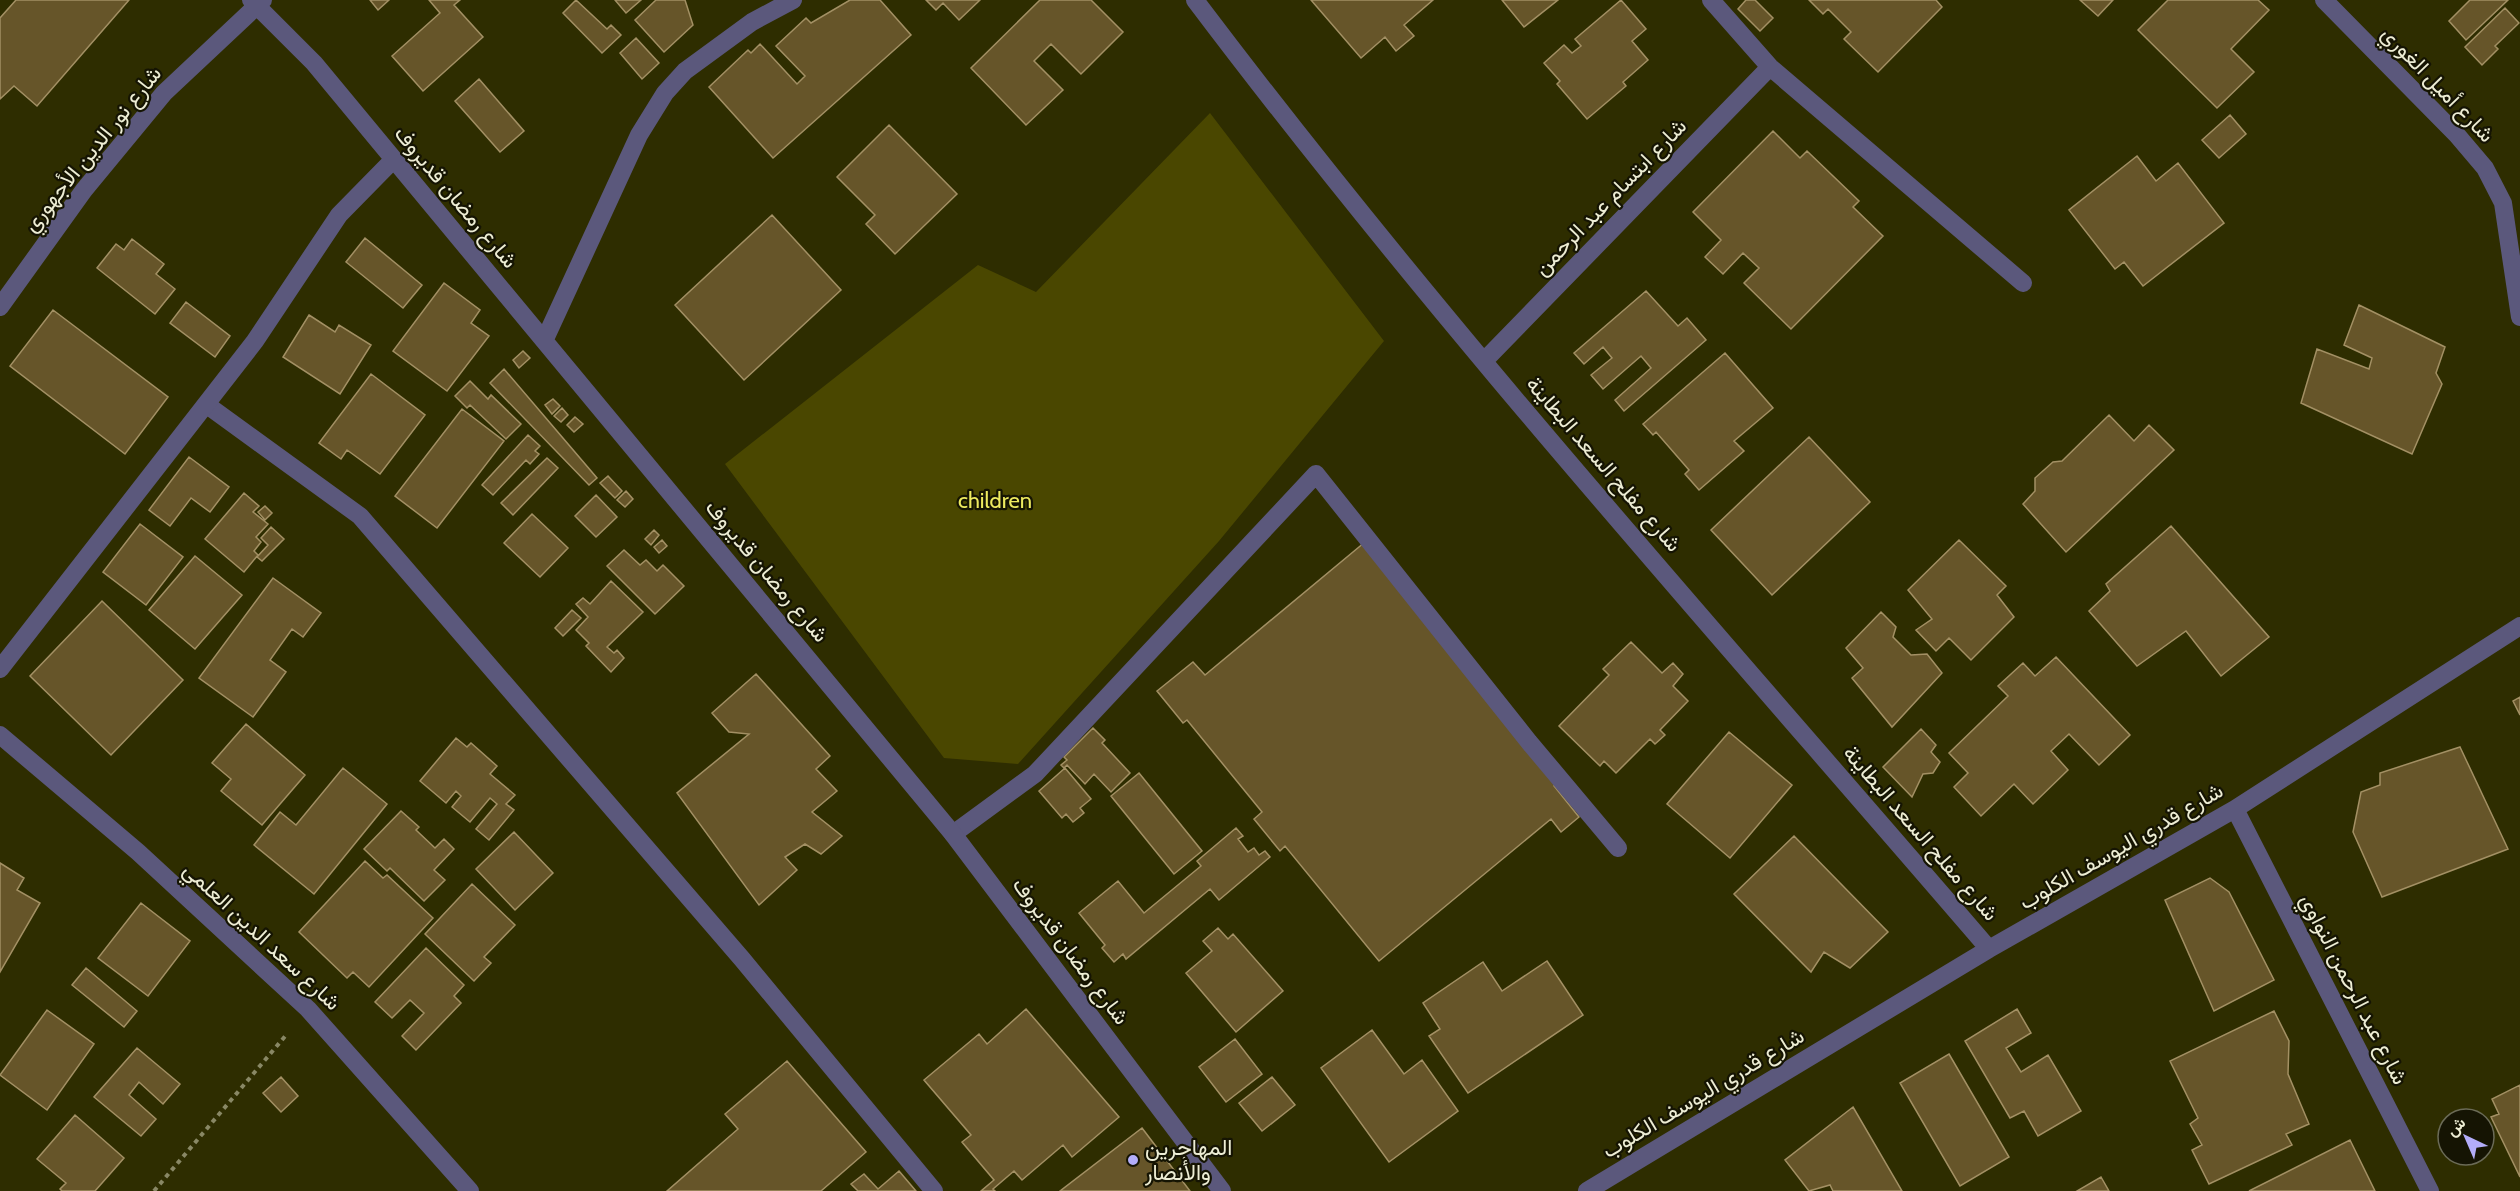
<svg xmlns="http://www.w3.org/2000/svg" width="2520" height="1191" font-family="Cabin,Vazirmatn,sans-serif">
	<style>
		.green { fill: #4a4700 }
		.building { fill: #665529; stroke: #a39064; stroke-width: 1.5 }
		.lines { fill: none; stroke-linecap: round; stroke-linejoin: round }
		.path { stroke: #898865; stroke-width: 4; stroke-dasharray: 4.5 4.5; stroke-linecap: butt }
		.service { stroke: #5b587c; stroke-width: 18 }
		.minor { stroke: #5b587c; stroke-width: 18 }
		.poi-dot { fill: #b3adf9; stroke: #151403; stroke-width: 2 }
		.labels { text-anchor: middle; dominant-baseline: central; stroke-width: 4.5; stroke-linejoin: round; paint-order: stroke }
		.street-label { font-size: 22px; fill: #ededd4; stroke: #151403 }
		.park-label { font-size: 22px; fill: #edea5f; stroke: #151403 }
		.poi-label { font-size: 22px; fill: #ededd4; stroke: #151403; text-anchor: start }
	</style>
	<rect width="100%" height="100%" fill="#2e2d00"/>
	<path class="green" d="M1210,113L1384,341L1219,541L1018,764L944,758L725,464L978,265L1036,292Z"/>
	<path class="building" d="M16,0H129L37,106L14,86L0,99V18Z
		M370,0H389L378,10Z
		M429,0H460L454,5L483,37L423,91L392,56L440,13Z
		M576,0L607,29L611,25L621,35L602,53L563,13Z
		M615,0H641L626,13Z
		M656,0H685L693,25L664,52L635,20Z
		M850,0H880L911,35L773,158L709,87L748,50L751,53L760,44L797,84L805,76L776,46L806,18L811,23Z
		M926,0H980L959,20L943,3L936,10Z
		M1040,0H1091L1123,32L1081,74L1051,44L1034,61L1063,90L1026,125L971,68Z
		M1311,0H1433L1404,25L1414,36L1396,51L1385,37L1361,58Z
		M1502,0H1558L1524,27Z
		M1621,0L1646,29L1632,41L1648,60L1623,82L1626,86L1587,119L1557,84L1560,81L1544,63L1564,45L1572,53L1581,46L1575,39Z
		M1746,0H1755L1773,18L1760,31L1738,9Z
		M1809,0H1936L1942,7L1878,72L1844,39L1851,32L1828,9L1823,14Z
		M2080,0H2113L2098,16Z
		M2168,0H2258L2269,10L2231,49L2254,72L2217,108L2138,30Z
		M2470,0H2508L2466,40L2449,21Z
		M2505,8L2519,23L2495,46L2498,49L2482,65L2465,47Z
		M636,38L659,63L642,79L620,53Z
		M479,79L524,131L500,152L455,101Z
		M2230,115L2246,134L2219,158L2202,140Z
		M889,125L957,194L895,254L866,224L875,215L837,177Z
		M1773,131L1800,158L1807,151L1859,201L1853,207L1883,236L1791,329L1744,283L1759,268L1743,253L1723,274L1705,257L1721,240L1693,212Z
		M2137,156L2156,181L2178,163L2224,223L2143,286L2124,262L2115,269L2069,210Z
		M772,215L841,290L744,380L675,305Z
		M365,238L422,285L403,308L346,262Z
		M132,239L164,264L156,274L175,289L155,314L97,268L116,244L124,250Z
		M444,283L480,310L471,323L489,336L447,391L393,351Z
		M1646,291L1678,326L1687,318L1706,340L1624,411L1615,400L1651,368L1641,356L1603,389L1591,375L1612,358L1603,347L1584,364L1574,353Z
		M186,302L230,336L215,357L170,323Z
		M2359,305L2445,347L2436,373L2442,384L2412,454L2301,403L2317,349L2369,369L2372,358L2344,345Z
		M53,310L168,397L125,454L10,366Z
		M309,315L335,332L339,325L371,345L340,394L283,357Z
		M523,351L530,358L519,368L513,360Z
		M1725,353L1773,408L1734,441L1744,451L1699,490L1685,474L1689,470L1656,432L1653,435L1643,424Z
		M504,369L597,478L589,485L490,383Z
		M371,374L425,415L380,474L347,450L341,459L319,443Z
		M470,381L488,399L491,395L521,424L506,439L470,405L467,408L455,396Z
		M553,399L560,406L552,414L545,405Z
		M562,408L568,415L561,422L554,416Z
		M462,409L504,441L437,528L395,496Z
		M2109,415L2134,441L2149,425L2174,450L2066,552L2023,504L2035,491V478L2053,462L2062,461Z
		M575,417L583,424L574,432L567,425Z
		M528,435L540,446L535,451L539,454L530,464L526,460L493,495L482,485Z
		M1809,437L1870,502L1772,595L1711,530Z
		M189,457L229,487L210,512L191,498L170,526L149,510Z
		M547,458L558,468L513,515L501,503Z
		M608,476L622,491L615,498L600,483Z
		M626,491L633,499L625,507L617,500Z
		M244,493L259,506L253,512L268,524L256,537L261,542L254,551L258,555L244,572L205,539Z
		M596,495L617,517L596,537L575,516Z
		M265,506L272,513L265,520L258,512Z
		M532,514L568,548L540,577L504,543Z
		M140,524L183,557L146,605L103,572Z
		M2171,526L2269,637L2221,676L2186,631L2137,666L2089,611L2110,591L2106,584Z
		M271,527L284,539L262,561L257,557L268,545L261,538Z
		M654,530L659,535L651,545L645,539Z
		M662,540L667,546L659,553L654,547Z
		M1959,540L2006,586L1997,595L2014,617L1971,660L1949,638L1936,651L1916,630L1932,619L1908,590Z
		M1365,542L1558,783L1554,786L1579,817L1561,832L1551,819L1379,961L1285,846L1280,851L1254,819L1262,812L1187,720L1183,723L1157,691L1193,662L1205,675Z
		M624,550L640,565L646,560L657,571L663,565L684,586L655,614L607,566Z
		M195,556L242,595L195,649L149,610Z
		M273,578L321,613L303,637L292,629L270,660L286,672L253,717L199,678Z
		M611,581L643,612L607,647L614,653L617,650L624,658L611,672L586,646L589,643L576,630L588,617L576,604L583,598L590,604Z
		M102,601L183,680L111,755L30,676Z
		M572,610L581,618L563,636L555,628Z
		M1881,612L1896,627L1893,637L1911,655L1927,654L1942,673L1892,727L1852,678L1863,668L1846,648Z
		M1631,642L1662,673L1673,663L1683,674L1673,686L1688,701L1660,730L1665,735L1655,744L1650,739L1616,773L1604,761L1600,766L1559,726L1609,675L1603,669Z
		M2056,657L2130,735L2099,765L2069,734L2051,751L2068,770L2033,804L2014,784L1981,816L1954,787L1968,773L1949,753L2008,696L1998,686L2023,663L2035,676Z
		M756,674L830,756L816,769L837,791L812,812L842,836L821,854L805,844L785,857L797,870L759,905L677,793L749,734L729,732L712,713Z
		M2520,697V715L2513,701Z
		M246,724L305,775L262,825L221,791L231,779L212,763Z
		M1093,728L1105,740L1102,743L1130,773L1111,792L1094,774L1085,784L1067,765L1064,768L1061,765L1067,760L1064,757Z
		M1921,729L1936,745L1931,752L1940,762L1933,773L1923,774L1912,797L1883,767Z
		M1729,732L1792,785L1730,858L1667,804Z
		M456,738L467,747L471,743L497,766L490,774L515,795L506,804L514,810L489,840L476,829L497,804L490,798L470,822L452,807L461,796L456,791L446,803L420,781Z
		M2460,747L2508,849L2382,897L2353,832L2361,792L2380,785V773Z
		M343,768L387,804L314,894L254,845L280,812L296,825Z
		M1065,768L1091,799L1080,808L1084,813L1073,822L1066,814L1062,818L1039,791Z
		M1139,773L1202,851L1174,874L1111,796Z
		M401,811L419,827L416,830L435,848L444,839L454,849L434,870L445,880L424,901L390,868L387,871L364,849Z
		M1236,828L1243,836L1238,839L1248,852L1254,848L1259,855L1265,851L1270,857L1219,900L1210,889L1126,959L1123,954L1114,962L1102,948L1105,945L1079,913L1118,881L1144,913L1201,866L1197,861Z
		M514,832L553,873L515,910L476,869Z
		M1794,836L1888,932L1850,968L1824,952L1811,972L1734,894Z
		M365,861L383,878L387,875L433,918L369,987L353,972L347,978L299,932Z
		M0,863L24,878L17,890L40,903L0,972Z
		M2210,878L2229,892L2274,980L2214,1011L2165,900Z
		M472,884L515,925L484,957L491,963L474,981L425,934Z
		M141,903L190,941L148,996L98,958Z
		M1218,928L1228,939L1233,934L1283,991L1236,1032L1186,973L1212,951L1203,941Z
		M426,948L464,985L454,996L461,1003L416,1050L402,1036L424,1013L410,1000L392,1018L375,1002Z
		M1547,961L1583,1015L1468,1093L1429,1036L1440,1029L1423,1003L1483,962L1502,991Z
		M86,968L137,1011L124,1027L72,985Z
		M1026,1009L1119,1117L1072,1157L1063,1145L1022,1180L1014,1171L993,1189L995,1191H981L994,1180L962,1142L971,1135L924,1080L979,1034L987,1044Z
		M2017,1009L2031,1033L2006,1048L2021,1072L2048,1055L2081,1111L2038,1136L2024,1111L2010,1118L1965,1041Z
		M47,1010L94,1044L47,1110L0,1075Z
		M2274,1011L2289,1041L2288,1074L2309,1124L2286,1134L2292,1145L2209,1184L2192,1150L2202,1145L2190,1124L2198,1118L2170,1061Z
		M1372,1030L1404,1074L1422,1060L1458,1111L1389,1162L1321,1068Z
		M1235,1039L1262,1074L1226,1102L1199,1067Z
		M137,1048L180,1084L163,1104L139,1082L129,1095L156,1119L141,1136L94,1097Z
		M1949,1054L2009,1157L1960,1186L1900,1083Z
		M787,1061L866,1152L821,1191H667L738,1129L725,1114Z
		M281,1077L298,1096L281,1112L263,1093Z
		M1272,1077L1295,1105L1262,1131L1239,1103Z
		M2520,1085V1177L2491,1117L2499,1114L2492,1099Z
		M1853,1107L1902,1191H1833L1830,1185L1809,1191L1785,1160Z
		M75,1115L124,1158L95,1191H62L60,1189L66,1183L37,1159Z
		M1142,1128L1190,1191H1060Z
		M2350,1140L2375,1191H2249Z
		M899,1171L916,1191H858L851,1184L864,1174L878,1189Z
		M2101,1177L2109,1191H2077Z"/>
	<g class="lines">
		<path class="path" d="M154,1191L287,1034"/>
		<path class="service" d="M207,405L360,516L742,959L934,1191
			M953,834L1035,774L1316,474L1529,742L1618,848"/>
		<path class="minor" d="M251,0L314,63L953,834L1222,1191
			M1195,0C1443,329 1721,637 1989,949
			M1711,0L1770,67L2023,283
			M2324,0L2457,135L2485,168L2503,203L2520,317
			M0,307L84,190L164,93L263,0
			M545,339L639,135L665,93L685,71L752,22L793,0
			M1484,361L1770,67
			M0,669L255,341L339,215L393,160
			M0,735L138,852L308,1009L470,1191
			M2235,809L2430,1191
			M1587,1191L1989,949L2235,809L2520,626"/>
	</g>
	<circle class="poi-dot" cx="1133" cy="1160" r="6"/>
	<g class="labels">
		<g class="street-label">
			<text transform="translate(2438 84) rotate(46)">شارع أميل الغوري</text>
			<text transform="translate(92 149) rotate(-51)">شارع نور الدين الأجهوري</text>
			<text transform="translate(456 197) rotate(50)">شارع رمضان قديروف</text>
			<text transform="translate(1610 197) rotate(-46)">شارع ابتسام عبد الرحمن</text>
			<text transform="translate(1604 464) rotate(49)">شارع مفلح السعد البطاينة</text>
			<text transform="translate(767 571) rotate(50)">شارع رمضان قديروف</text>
			<text transform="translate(1921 833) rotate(49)">شارع مفلح السعد البطاينة</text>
			<text transform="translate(2121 846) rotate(-30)">شارع قدري اليوسف الكلوب</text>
			<text transform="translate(262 936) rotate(43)">شارع سعد الدين العلمي</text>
			<text transform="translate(1071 951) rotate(53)">شارع رمضان قديروف</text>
			<text transform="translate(2354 989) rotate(63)">شارع عبد الرحمن النواوي</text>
			<text transform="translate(1703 1093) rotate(-31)">شارع قدري اليوسف الكلوب</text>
		</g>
		<g class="park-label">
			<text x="995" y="500">children</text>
		</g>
		<g class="poi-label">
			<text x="1145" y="1147">المهاجرين<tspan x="1145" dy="25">والأنصار</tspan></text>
		</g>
	</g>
	<g transform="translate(2466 1137) rotate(316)"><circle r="28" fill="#151403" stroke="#6b6b57" stroke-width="1.5"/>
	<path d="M0-4.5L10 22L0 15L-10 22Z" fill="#b3adf9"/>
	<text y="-9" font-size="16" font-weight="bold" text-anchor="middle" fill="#ededd4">ش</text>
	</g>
</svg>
